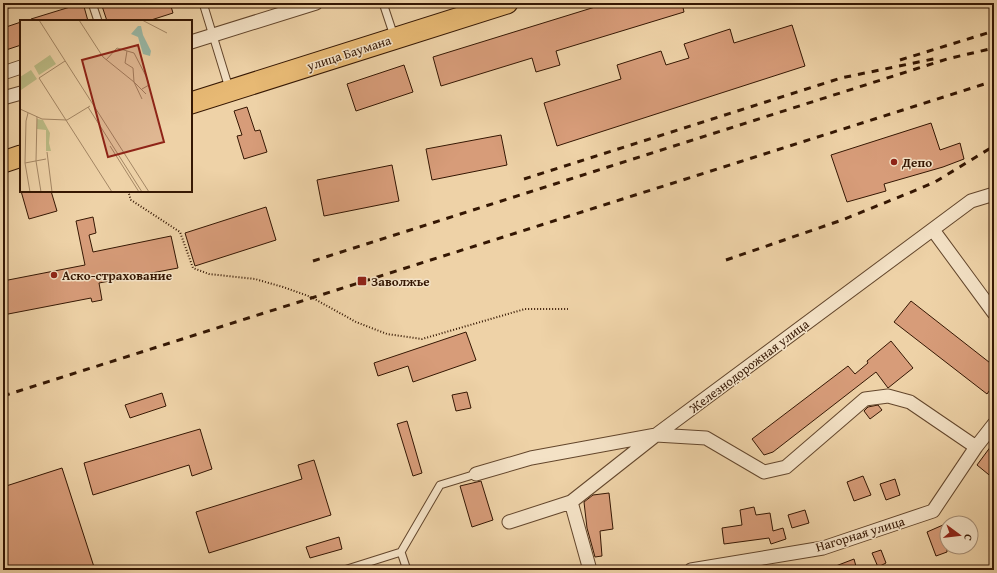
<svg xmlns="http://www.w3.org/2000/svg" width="997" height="573" font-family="'Gentium Book Plus',serif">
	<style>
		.building { fill: #d79c79; stroke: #351703 }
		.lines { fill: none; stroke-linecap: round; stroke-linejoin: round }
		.service-casing { stroke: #63462c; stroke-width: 9 }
		.minor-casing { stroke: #63462c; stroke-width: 15 }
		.primary-casing { stroke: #351703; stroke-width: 23 }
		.path { stroke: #351703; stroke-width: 2; stroke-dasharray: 1 2; stroke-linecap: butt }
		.service { stroke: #f4e2c6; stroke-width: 7 }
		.minor { stroke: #f4e2c6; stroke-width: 13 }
		.primary { stroke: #e7b974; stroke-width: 21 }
		.rail { stroke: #351703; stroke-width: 3; stroke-dasharray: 7 7; stroke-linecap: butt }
		.poi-dot { fill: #8f2418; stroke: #f4e2c6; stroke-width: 1.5 }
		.labels { text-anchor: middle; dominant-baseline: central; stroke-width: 3; stroke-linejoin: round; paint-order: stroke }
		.street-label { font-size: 13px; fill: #351703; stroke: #f4e2c6 }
		.poi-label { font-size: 13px; font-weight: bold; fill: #351703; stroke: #f4e2c6; text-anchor: start }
		.inset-road { fill: none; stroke: #a48765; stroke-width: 1 }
		.view { fill: #8f2418; fill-opacity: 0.15; stroke: #8f2418; stroke-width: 2 }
		.inset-edge { fill: none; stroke: #351703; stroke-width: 2 }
	</style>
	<rect width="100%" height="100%" fill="#eed2a7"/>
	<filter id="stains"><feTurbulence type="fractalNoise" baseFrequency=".005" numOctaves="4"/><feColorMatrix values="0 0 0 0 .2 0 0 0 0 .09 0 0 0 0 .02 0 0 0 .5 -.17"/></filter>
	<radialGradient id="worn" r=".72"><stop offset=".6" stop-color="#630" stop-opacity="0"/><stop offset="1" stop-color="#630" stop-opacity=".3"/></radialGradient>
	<path class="building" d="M83,3L88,21H31V19Z
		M101,3H170L173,13L148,21H107Z
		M608,3H682L684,12L556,51L560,65L536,72L532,58L441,86L433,57Z
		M21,22V45L3,51V28Z
		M792,25L805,66L557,146L544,103L621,79L617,65L661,51L666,65L689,58L684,44L730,29L734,43Z
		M404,65L413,92L356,111L347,84Z
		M247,107L255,131L260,130L267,152L244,159L237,136L242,135L234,111Z
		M931,123L940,150L960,143L964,159L943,167L884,184L886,191L847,202L831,155Z
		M501,135L507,165L432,180L426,149Z
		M392,165L399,201L324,216L317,180Z
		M21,191H51L57,211L29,219Z
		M266,207L276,240L195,266L185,233Z
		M93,217L96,233L89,235L93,252L171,236L178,268L99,283L102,300L92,302L91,298L3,315V281L85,265L76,221Z
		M911,301L994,366V384L987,394L894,322Z
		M466,332L476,360L413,382L408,366L378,376L374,363Z
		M891,341L913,368L888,388L876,372L773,452L764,455L752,439L848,366L855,374L868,363L867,361Z
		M467,392L471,408L456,411L452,395Z
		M162,393L166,406L130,418L125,405Z
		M878,405L882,410L870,419L864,411L868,407Z
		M407,421L422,473L413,476L397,424Z
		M200,429L212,469L192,476L189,465L93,495L84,463Z
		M994,442V479L977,465Z
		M314,460L331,515L209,553L196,512L302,479L298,465Z
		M62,468L95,570H3V487Z
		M863,476L871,495L854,501L847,482Z
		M895,479L900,495L886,500L880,484Z
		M481,481L493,520L472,527L460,486Z
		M609,493L613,529L600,531L602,556L595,557L587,528L584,502L593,495Z
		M754,507L756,515L770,513L773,531L783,528L786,539L771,544L769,538L724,544L722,528L742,525L740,510Z
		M805,510L809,523L792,528L788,515Z
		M943,525L947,535V552L936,556L927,532Z
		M339,537L342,549L310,558L306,547Z
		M881,550L886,563L878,567L872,553Z
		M854,559L857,570H828V569Z"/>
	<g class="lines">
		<g class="service-casing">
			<path id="service" d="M92,3L98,21
				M203,3L229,88
				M383,3L394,36
				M3,6L11,3
				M401,552L440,485L476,474
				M344,570L401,552L407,570"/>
		</g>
		<g class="minor-casing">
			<path id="minor" d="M191,42L316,3
				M3,73L21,67
				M3,98L21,93
				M933,230L994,313
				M476,474L531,458L656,435L971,201L994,194
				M571,502L590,570
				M509,522L571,502L656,435L706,438L764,472L786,467L865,399L888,396L910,402L976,447
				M691,570L823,548L933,511L976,447L994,424"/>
		</g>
		<g class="primary-casing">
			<path id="primary" d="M191,103L507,3
				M3,162L21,156"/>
		</g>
		<path class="path" d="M128,191L131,200L180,232L193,268L209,274L255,279L283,287L311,297L356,322L387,334L422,339L525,309H568"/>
		<use href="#service" class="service"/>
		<use href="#minor" class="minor"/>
		<use href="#primary" class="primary"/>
		<path class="rail" d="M900,60L994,31
			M524,179L841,78L938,58
			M726,260L842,220L909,193L935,182L994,146
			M313,261L884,79L947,59L994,48
			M3,396L994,81"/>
	</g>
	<g class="poi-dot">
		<circle cx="894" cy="162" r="4"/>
		<circle cx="54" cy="275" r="4"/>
		<rect x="357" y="276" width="10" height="10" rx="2"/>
	</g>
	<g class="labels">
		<g class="street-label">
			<text transform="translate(349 53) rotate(-18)">улица Баумана</text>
			<text transform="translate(749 366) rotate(-37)">Железнодорожная улица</text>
			<text transform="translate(860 534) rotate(-17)">Нагорная улица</text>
		</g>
		<g class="poi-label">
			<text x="902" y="162">Депо</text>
			<text x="62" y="275">Аско-страхование</text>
			<text x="371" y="281">Заволжье</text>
		</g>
	</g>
	<g transform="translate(20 20)">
		<rect width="172" height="172" fill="#eed2a7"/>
		<path d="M30,35L36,44L19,55L14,46ZM11,50L17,59L1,70L0,57ZM17,99L23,100L30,113L29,123L31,131H26V110L17,109Z" fill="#bbbb85"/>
		<path d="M118,6H121L123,15L131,31L130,36L123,34L118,17L111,14Z" fill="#99b8a6"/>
		<path class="inset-road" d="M19,0L129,172M59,0L83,37L114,62L122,79M122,0L147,13M107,31L105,43L113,48L114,62L126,74M86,40L97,28L114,33L127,58L129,65L122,69M45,41L19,58L92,172M68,87L122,172M0,89L22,99L47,100L70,86M8,93L6,101L5,143L10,172M17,97L16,141L21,172M90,126L119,172M27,132L32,172M5,143L26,139"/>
		<path class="view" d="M118,25L144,122L88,137L62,40Z"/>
		<rect width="172" height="172" class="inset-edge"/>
	</g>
	<rect width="997" height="573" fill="none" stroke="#eed2a7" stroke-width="16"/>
	<rect x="4" y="4" width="989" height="565" fill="none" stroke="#351703" stroke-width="2"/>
	<rect x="8" y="8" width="981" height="557" fill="none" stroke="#351703"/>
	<g transform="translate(959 535) rotate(105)"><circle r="19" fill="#f4e2c6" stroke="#a89178"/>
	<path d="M0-3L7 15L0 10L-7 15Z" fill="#8f2418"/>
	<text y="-6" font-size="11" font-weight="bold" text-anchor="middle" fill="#351703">С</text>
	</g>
	<rect width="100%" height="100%" filter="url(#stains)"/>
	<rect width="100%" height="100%" fill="url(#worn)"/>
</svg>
